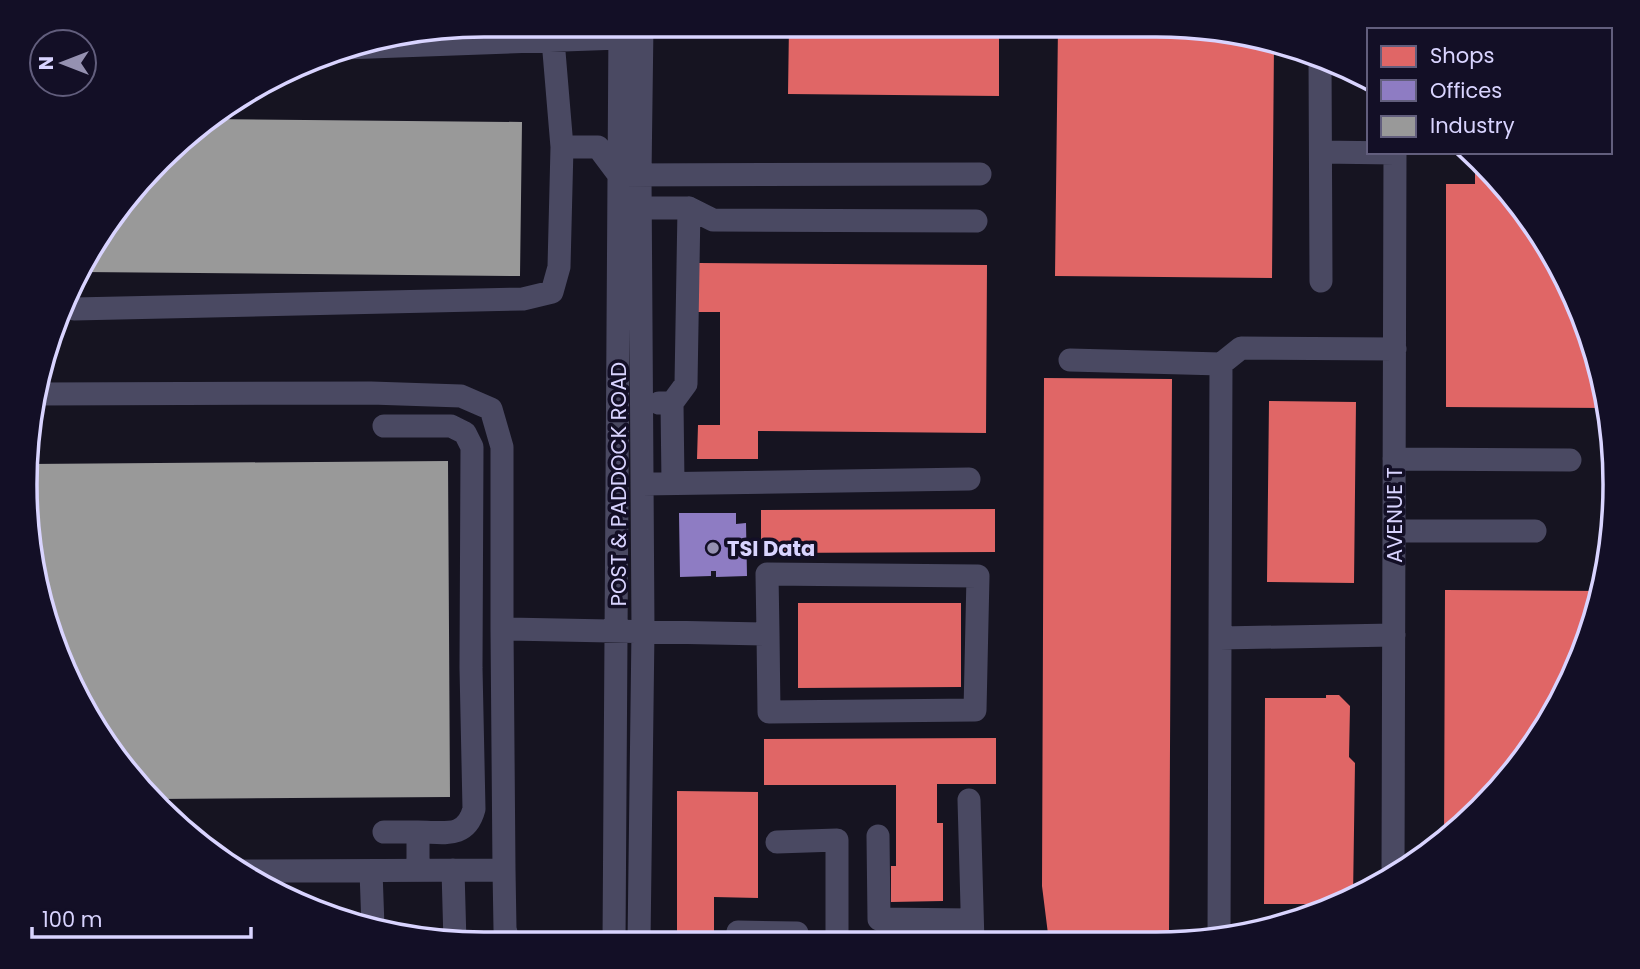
<svg xmlns="http://www.w3.org/2000/svg" width="1640" height="969" font-family="Poppins,sans-serif">
	<style>
		.shops { fill: #e06666 }
		.offices { fill: #8e7cc3 }
		.industry { fill: #999 }
		.lines { fill: none; stroke-linecap: round; stroke-linejoin: round }
		.minor { stroke: #4a4962; stroke-width: 23 }
		.poi-dot { fill: #9591b1; stroke: #130f26; stroke-width: 2.5 }
		.labels { text-anchor: middle; dominant-baseline: central; stroke-width: 7; stroke-linejoin: round; paint-order: stroke }
		.street-label { font-size: 21px; fill: #d9d4ff; stroke: #130f26 }
		.poi-label { font-size: 21px; font-weight: bold; fill: #d9d4ff; stroke: #130f26; text-anchor: start }
		.rim { fill: none; stroke: #d9d4ff; stroke-width: 3.5 }
	</style>
	<rect width="100%" height="100%" fill="#161421"/>
	<path class="shops" d="M789,25H999V96L788,94Z
		M1058,25L1186,26L1274,43L1272,278L1055,276Z
		M1475,173H1485V184H1501L1538,229L1581,309L1607,395L1608,408L1446,407V184H1475Z
		M698,263L987,265L986,433L758,431V459H697L698,425H720V312H698Z
		M1044,378L1172,379L1169,935L1048,934L1042,886Z
		M1269,401L1356,402L1354,583L1267,582Z
		M995,509V552L761,553V510Z
		M1445,590L1602,591L1580,661L1538,740L1459,830L1444,841Z
		M798,603H961V687L798,688Z
		M1326,695H1339L1350,706L1349,757L1355,763L1353,897L1324,908V904H1264L1265,698H1326Z
		M996,738V784H937V823H943V901L891,902V866H896V785H764V739Z
		M677,791L758,792V898L714,897V938H720V943H677Z"/>
	<path class="offices" d="M679,513H736V524L746,523L747,576L716,577V571H711V576L680,577Z"/>
	<path class="industry" d="M205,119L522,122L520,276L83,272L119,205Z
		M448,461L450,797L156,799L119,764L49,633L25,485L28,464Z"/>
	<g class="lines">
		<path class="minor" d="M553,40L562,147
			M343,48L620,38
			M1320,57L1321,281
			M1321,152L1395,153
			M640,208H689L686,384L672,403
			M689,208L713,220L976,221
			M67,303L74,309L523,299L552,292L559,267L562,147H598L619,175L980,174
			M1070,360L1221,364
			M39,394L371,393L461,396L491,409L502,447V629
			M659,403H672L673,483
			M384,426H451L465,433L472,447L471,668L474,809C466,839 444,832 418,832
			M1394,459L1570,460
			M642,484L969,479
			M1394,531H1535
			M1394,635L1220,638L1221,364L1241,348L1395,349
			M969,800L973,943
			M384,832H418V870
			M878,836L879,919L972,920
			M777,842L837,840V943
			M453,870L455,943
			M504,870L502,629L768,634L767,574L978,576L975,710L769,712L768,634
			M237,871L504,870L505,929L509,943
			M371,871L373,927
			M1393,877L1395,152
			M1219,938L1220,638
			M614,943L620,25
			M639,943L643,630L640,175L642,25
			M738,943V932L797,933V943"/>
	</g>
	<circle class="poi-dot" cx="713" cy="548" r="7"/>
	<g class="labels">
		<g class="street-label">
			<text transform="translate(618 484) rotate(-90)">POST &amp; PADDOCK ROAD</text>
			<text transform="translate(1394 515) rotate(-90)">AVENUE T</text>
		</g>
		<g class="poi-label">
			<text x="727" y="548">TSI Data</text>
		</g>
	</g>
	<path d="M0 0H1640V969H0ZM484 37H1156A447 447 0 0 1 1603 484V485A447 447 0 0 1 1156 932H484A447 447 0 0 1 37 485V484A447 447 0 0 1 484 37Z" fill="#130f26" fill-rule="evenodd"/>
	<path class="rim" d="M484 37H1156A447 447 0 0 1 1603 484V485A447 447 0 0 1 1156 932H484A447 447 0 0 1 37 485V484A447 447 0 0 1 484 37Z"/>
	<rect x="1367" y="28" width="245" height="126" fill="#130f26" stroke="#625e7d" stroke-width="2"/>
	<rect x="1381" y="46" width="35" height="21" fill="#e06666" stroke="#625e7d" stroke-width="2"/>
	<text x="1430" y="63" font-size="21" fill="#d9d4ff">Shops</text>
	<rect x="1381" y="80" width="35" height="21" fill="#8e7cc3" stroke="#625e7d" stroke-width="2"/>
	<text x="1430" y="98" font-size="21" fill="#d9d4ff">Offices</text>
	<rect x="1381" y="116" width="35" height="21" fill="#999999" stroke="#625e7d" stroke-width="2"/>
	<text x="1430" y="133" font-size="21" fill="#d9d4ff">Industry</text>
	<g transform="translate(63 63) rotate(270)"><circle r="33" fill="#130f26" stroke="#625e7d" stroke-width="2"/>
	<path d="M0-5L12 26L0 18L-12 26Z" fill="#9591b1"/>
	<text y="-10" font-size="19" font-weight="bold" text-anchor="middle" fill="#d9d4ff">N</text>
	</g>
	<path d="M32 927v10h219v-10" fill="none" stroke="#d9d4ff" stroke-width="3.5"/>
	<text x="42" y="927" font-size="21" fill="#d9d4ff" stroke="#130f26" stroke-width="5" paint-order="stroke">100 m</text>
</svg>
